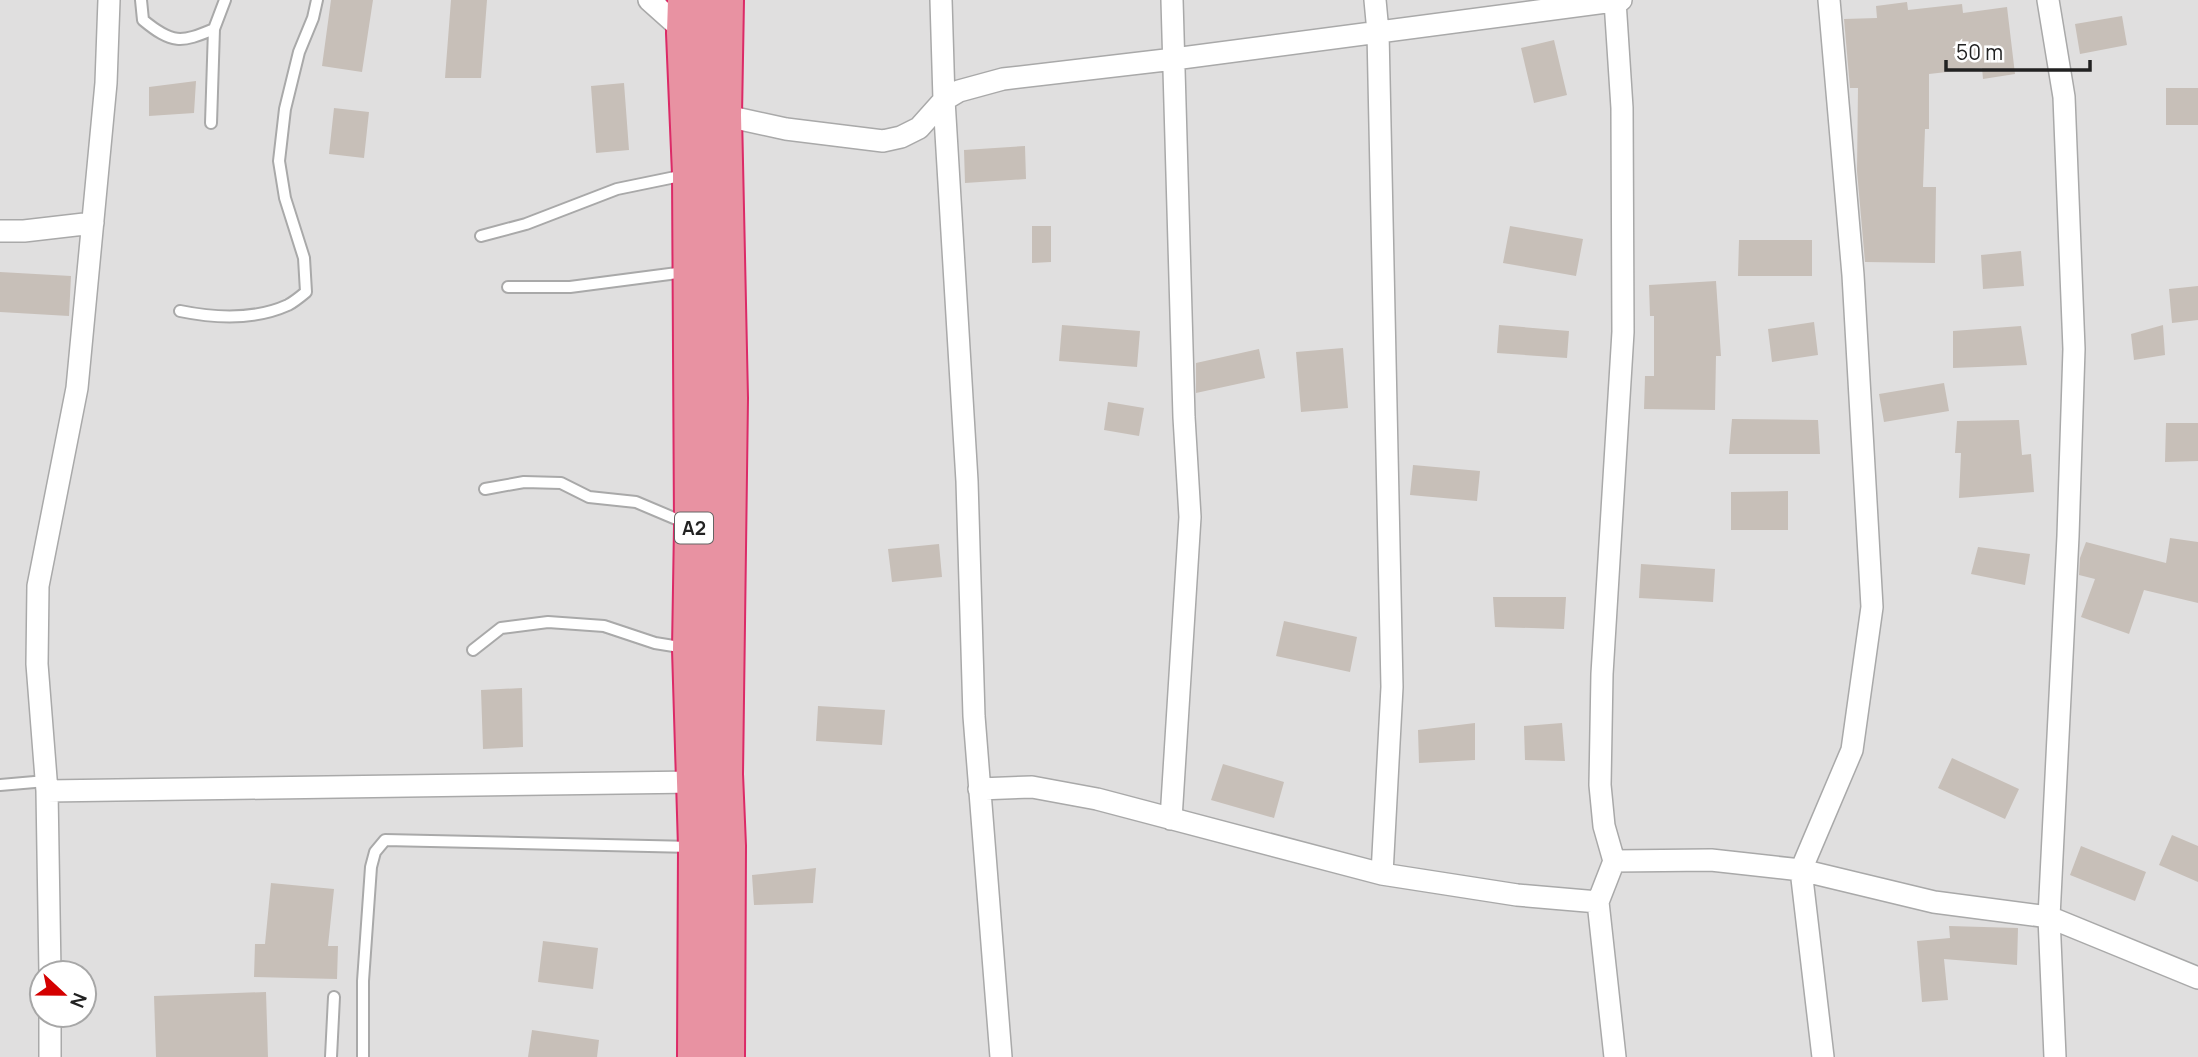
<svg xmlns="http://www.w3.org/2000/svg" width="2198" height="1057" font-family="Manrope,sans-serif">
	<style>
		.residential { fill: #e0dfdf; fill-rule: evenodd }
		.building { fill: #c7bfb8 }
		.lines { fill: none; stroke-linecap: round; stroke-linejoin: round }
		.lane-casing { stroke: #a9a9a9; stroke-width: 14 }
		.street-casing { stroke: #a9a9a9; stroke-width: 24 }
		.highway-casing { stroke: #dc2a67; stroke-width: 42 }
		.lane { stroke: #fff; stroke-width: 10 }
		.street { stroke: #fff; stroke-width: 21 }
		.highway { stroke: #e892a2; stroke-width: 38 }
		.labels { text-anchor: middle; dominant-baseline: central; stroke-width: 6; stroke-linejoin: round; paint-order: stroke }
		.shield { fill: #fff; stroke: #646464; stroke-width: 2 }
		.shield-label { font-size: 19px; font-weight: bold; fill: #222 }
	</style>
	<rect width="100%" height="100%" fill="#f2efe9"/>
	<path class="residential" d="M0,0H2198V1057H0ZM42,973H84V1015H42Z"/>
	<path class="building" d="M331,0H373L362,72L322,66Z
		M451,0H487L481,78H445Z
		M1907,2L1908,10L1962,4L1963,13L2007,7L2015,74L1983,79L1982,68L1929,74V129H1925L1923,187H1936L1935,263L1865,262L1857,171L1858,88H1850L1844,19L1877,18L1876,6Z
		M2122,16L2127,45L2080,54L2075,24Z
		M1554,40L1567,95L1534,103L1521,48Z
		M196,81L194,113L149,116V87Z
		M624,83L629,150L596,153L591,86Z
		M2166,88H2198V125H2166Z
		M334,108L369,112L364,158L329,154Z
		M1025,146L1026,179L965,183L964,150Z
		M1032,226H1051V262L1032,263Z
		M1510,226L1583,239L1576,276L1503,263Z
		M1739,240H1812V276H1738Z
		M2021,251L2024,286L1983,289L1981,255Z
		M0,272L71,276L69,316L0,312Z
		M1716,281L1721,356H1716L1715,410L1644,409L1645,376H1654V316H1650L1649,285Z
		M2198,286V320L2172,323L2169,289Z
		M1814,322L1818,355L1772,362L1768,329Z
		M1062,325L1140,331L1137,367L1059,361Z
		M1499,325L1569,331L1567,358L1497,353Z
		M2163,325L2165,355L2134,360L2131,334Z
		M2021,326L2027,365L1953,368V331Z
		M1343,348L1348,408L1301,412L1296,352Z
		M1259,349L1265,378L1196,393V363Z
		M1944,383L1949,411L1884,422L1879,394Z
		M1108,402L1144,408L1139,436L1104,430Z
		M1732,419L1818,420L1820,454H1729Z
		M2019,420L2022,455L2031,454L2034,492L1959,498L1961,453H1955L1957,421Z
		M2166,423H2198V461L2165,462Z
		M1413,465L1480,471L1477,501L1410,495Z
		M1788,491V530H1731V492Z
		M2170,538L2198,542V603L2144,590L2129,634L2081,617L2095,579L2079,575L2080,558L2086,542L2166,563Z
		M939,544L942,577L892,582L888,549Z
		M1978,547L2030,554L2025,585L1971,574Z
		M1641,564L1715,569L1713,602L1639,598Z
		M1493,597H1566L1564,629L1495,627Z
		M1284,621L1357,637L1350,672L1276,656Z
		M522,688L523,747L483,749L481,690Z
		M818,706L885,710L882,745L816,741Z
		M1475,723V760L1419,763L1418,730Z
		M1562,723L1565,761L1525,760L1524,726Z
		M1952,758L2019,789L2005,819L1938,788Z
		M1223,764L1284,782L1274,818L1211,800Z
		M2172,835L2198,846V882L2159,865Z
		M2081,846L2146,872L2135,901L2070,875Z
		M816,868L813,903L754,905L752,875Z
		M271,883L334,889L328,946H338L337,979L254,977L255,944H265Z
		M1949,926L2018,928L2017,965L1944,959L1948,1000L1922,1002L1917,941L1950,938Z
		M543,941L598,948L593,989L538,982Z
		M266,992L268,1057H156L154,996Z
		M532,1030L599,1040L597,1057H528Z"/>
	<g class="lines">
		<g class="lane-casing">
			<path id="lane" d="M141,0L143,20C172,44 181,43 214,29L225,0
				M211,123L214,29
				M481,236L526,224L617,189L685,175
				M508,287H570L685,272
				M180,311C214,318 255,320 288,305C294,302 300,297 306,292L304,258L285,198L279,161L285,109L299,52L313,18L317,0
				M485,489L524,482L561,483L589,497L636,502L688,524
				M473,650L501,628L548,622L604,626L655,643L686,648
				M0,785L46,781
				M331,1057L334,997
				M363,1057V981L371,867L375,852L385,840L692,847"/>
		</g>
		<g class="street-casing">
			<path id="street" d="M649,0L686,33
				M941,0L944,100L967,481L974,716L1001,1057
				M1375,0L1378,32L1392,687L1382,874
				M2048,0L2064,97L2074,349L2068,536L2049,917L2055,1057
				M722,115L786,129L883,141L901,137L919,128L944,100L959,91L1003,79L1174,59L1621,0
				M0,231H24L93,223
				M979,789L1032,787L1097,799L1382,874L1517,895L1598,902
				M47,791L695,782
				M1171,819L1190,517L1184,417L1172,0
				M1614,861L1711,860L1801,870L1934,902L2049,917L2198,978
				M50,973L47,791L37,664L38,586L77,388L106,83L109,0
				M50,1015V1057
				M1615,1057L1598,902L1614,861L1604,826L1600,785L1602,674L1623,332L1622,108L1615,1
				M1823,1057L1801,870L1852,750L1872,607L1853,275L1829,0"/>
		</g>
		<g class="highway-casing">
			<path id="highway" d="M687,0L686,33L692,174L694,526L692,649L698,847L697,1057
				M724,0L722,115L728,398L723,774L726,846L725,1057"/>
		</g>
		<use href="#lane" class="lane"/>
		<use href="#street" class="street"/>
		<use href="#highway" class="highway"/>
	</g>
	<g class="labels">
		<rect class="shield" x="675" y="512.5" width="38" height="31" rx="5"/>
		<g class="shield-label">
			<text x="694" y="528">A2</text>
		</g>
	</g>
	<g transform="translate(63 994) rotate(112)"><circle r="33" fill="#ffffff" stroke="#a7a7a7" stroke-width="2"/>
	<path d="M0-5L12 26L0 18L-12 26Z" fill="#d40000"/>
	<text y="-10" font-size="19" font-weight="bold" text-anchor="middle" fill="#222222">N</text>
	</g>
	<path d="M1946 60v10h144v-10" fill="none" stroke="#222222" stroke-width="3.5"/>
	<text x="1956" y="60" font-size="21" fill="#222222" stroke="#ffffff" stroke-width="5" paint-order="stroke">50 m</text>
</svg>
